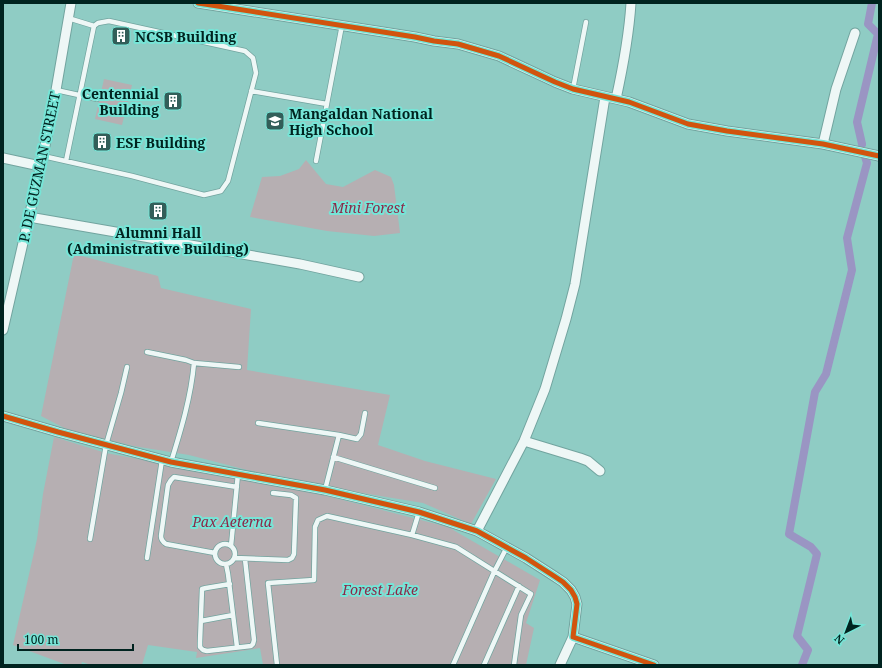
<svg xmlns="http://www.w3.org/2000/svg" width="882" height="668" font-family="'Noto Serif',serif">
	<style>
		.green { fill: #b6afb2 }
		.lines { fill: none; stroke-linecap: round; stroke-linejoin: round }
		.canal { stroke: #9a95c3; stroke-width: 8 }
		.service-casing { stroke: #72a49f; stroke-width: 6 }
		.minor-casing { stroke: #72a49f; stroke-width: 11 }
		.service { stroke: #eef7f6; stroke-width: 4.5 }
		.minor { stroke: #eef7f6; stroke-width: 9 }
		.cycleway-casing { stroke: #76e5d7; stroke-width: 8 }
		.cycleway { stroke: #d1540e; stroke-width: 5 }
		.labels { text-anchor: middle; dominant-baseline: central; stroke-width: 4; stroke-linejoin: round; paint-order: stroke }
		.poi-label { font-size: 14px; font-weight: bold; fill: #00231f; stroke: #76e5d7; text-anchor: start }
		.street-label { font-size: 14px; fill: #00231f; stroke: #76e5d7 }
		.park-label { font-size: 14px; font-style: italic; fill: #8c2949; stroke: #76e5d7 }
	</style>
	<rect width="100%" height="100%" fill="#8fccc4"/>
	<path class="green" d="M104,79L132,85L122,125L95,119Z
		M306,160L326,184L343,187L375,170L391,177L394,185L400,233L374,236L327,231L250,217L262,177L280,176L299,169Z
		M74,254L158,276L161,288L251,309L247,370L390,395L378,445L425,461L496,479L471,524L423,503L362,493L247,470L189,455L133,446L68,430L41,416Z
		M54,437L106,453L304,490L448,527L540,580L526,623L534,628L526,665H263L260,648L196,658L197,652L148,645L142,665H91L82,662L81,665H67L13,645L37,539L43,494Z"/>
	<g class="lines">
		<path class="canal" d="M862,144L857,122L878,34L868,24L872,3
			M802,665L808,650L797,636L817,554L811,547L789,534L815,392L826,374L852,270L847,238L867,163L864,153"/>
		<g class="service-casing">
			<path id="service" d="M68,18L94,26
				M573,89L586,22
				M56,90L97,99
				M251,91L327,104
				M43,156L132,176L204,195L221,191L228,181L256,73L253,58L245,51L109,21L98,23L94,26L66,161
				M316,161L342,25
				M147,352L186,360L194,363C191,397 181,430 171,462
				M194,363L239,367
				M258,423L339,435L357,439L361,434L365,413
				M333,457L435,488
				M325,490L339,435
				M412,535L419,512
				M90,539L106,445L121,393L127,367
				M215 554a10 10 0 1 1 20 0a10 10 0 1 1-20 0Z
				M231,546L238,474
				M215,553L166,544C163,542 161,540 161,536L168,485L171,480L174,477L237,487
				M147,558L162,460
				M234,558L288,560L292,558L294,554L296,498L291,495L273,493
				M226,564L228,574L237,647
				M230,584L206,588L202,589L200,642V647L203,650L207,651L251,646L253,644L254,640L245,559
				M201,621L233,615
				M277,665L268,583L314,580L315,527L318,520L327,516L412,535L456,547L531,594L521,615L514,665
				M453,665L494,572L507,547
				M484,665L519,586"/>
		</g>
		<g class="minor-casing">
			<path id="minor" d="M198,3L415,37L434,41L458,44L499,56L555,82L573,89L629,102L688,124L727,131L823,144L879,156
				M616,99C623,67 629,35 631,3
				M823,144L836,89L855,33
				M3,158L40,166
				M29,217L300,264L359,277
				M3,330L43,156L56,90L71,3
				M3,416L58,432L171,462L325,490L419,512L477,531L526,558L554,576L563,582L571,590L575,597L577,604L573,637L654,665
				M524,441L580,458L588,461L600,471
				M477,531L524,441L545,389L566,319L575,284L605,97
				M560,665L573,637"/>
		</g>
		<use href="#service" class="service"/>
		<use href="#minor" class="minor"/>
		<g class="cycleway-casing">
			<path id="cycleway" d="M198,3L415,37L434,41L458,44L499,56L555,82L573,89L629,102L688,124L727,131L823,144L879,156
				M3,416L58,432L171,462L325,490L419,512L477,531L526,558L554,576L563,582L571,590L575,597L577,604L573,637L654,665"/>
		</g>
		<use href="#cycleway" class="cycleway"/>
	</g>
	<defs>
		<g id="building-square" transform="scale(1)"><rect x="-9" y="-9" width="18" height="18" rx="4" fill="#325e59" stroke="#76e5d7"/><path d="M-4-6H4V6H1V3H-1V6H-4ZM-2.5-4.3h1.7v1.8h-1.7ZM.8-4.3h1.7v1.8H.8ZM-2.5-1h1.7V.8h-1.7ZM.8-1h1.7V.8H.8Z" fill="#fff"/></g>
		<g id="school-square" transform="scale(1)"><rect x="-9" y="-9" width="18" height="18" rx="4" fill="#325e59" stroke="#76e5d7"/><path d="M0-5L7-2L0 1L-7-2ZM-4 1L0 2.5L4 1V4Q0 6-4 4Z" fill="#fff"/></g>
	</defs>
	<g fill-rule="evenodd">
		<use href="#building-square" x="121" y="36"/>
		<use href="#building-square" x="173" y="101"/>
		<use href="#school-square" x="275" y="121"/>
		<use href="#building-square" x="102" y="142"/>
		<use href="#building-square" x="158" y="211"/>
	</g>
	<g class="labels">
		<g class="poi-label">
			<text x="135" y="36">NCSB Building</text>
			<text x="159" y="93" text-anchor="end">Centennial<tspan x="159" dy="16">Building</tspan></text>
			<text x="289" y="113">Mangaldan National<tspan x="289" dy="16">High School</tspan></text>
			<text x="116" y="142">ESF Building</text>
			<text x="158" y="232" text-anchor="middle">Alumni Hall<tspan x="158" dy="16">(Administrative Building)</tspan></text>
		</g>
		<g class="street-label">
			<text transform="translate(39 167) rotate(-78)">P. DE GUZMAN STREET</text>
		</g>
		<g class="park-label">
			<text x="368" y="207">Mini Forest</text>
			<text x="232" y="521">Pax Aeterna</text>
			<text x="380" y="589">Forest Lake</text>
		</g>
	</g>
	<rect width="882" height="668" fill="none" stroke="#00231f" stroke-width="8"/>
	<g transform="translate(846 632) rotate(222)" stroke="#76e5d7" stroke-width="3" paint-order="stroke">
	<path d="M0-3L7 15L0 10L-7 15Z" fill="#00231f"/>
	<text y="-6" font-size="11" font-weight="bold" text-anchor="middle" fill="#00231f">N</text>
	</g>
	<path d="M18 644v6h115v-6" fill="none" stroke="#00231f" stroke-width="2"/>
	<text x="24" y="644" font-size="12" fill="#00231f" stroke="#76e5d7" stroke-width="3" paint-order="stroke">100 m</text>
</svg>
